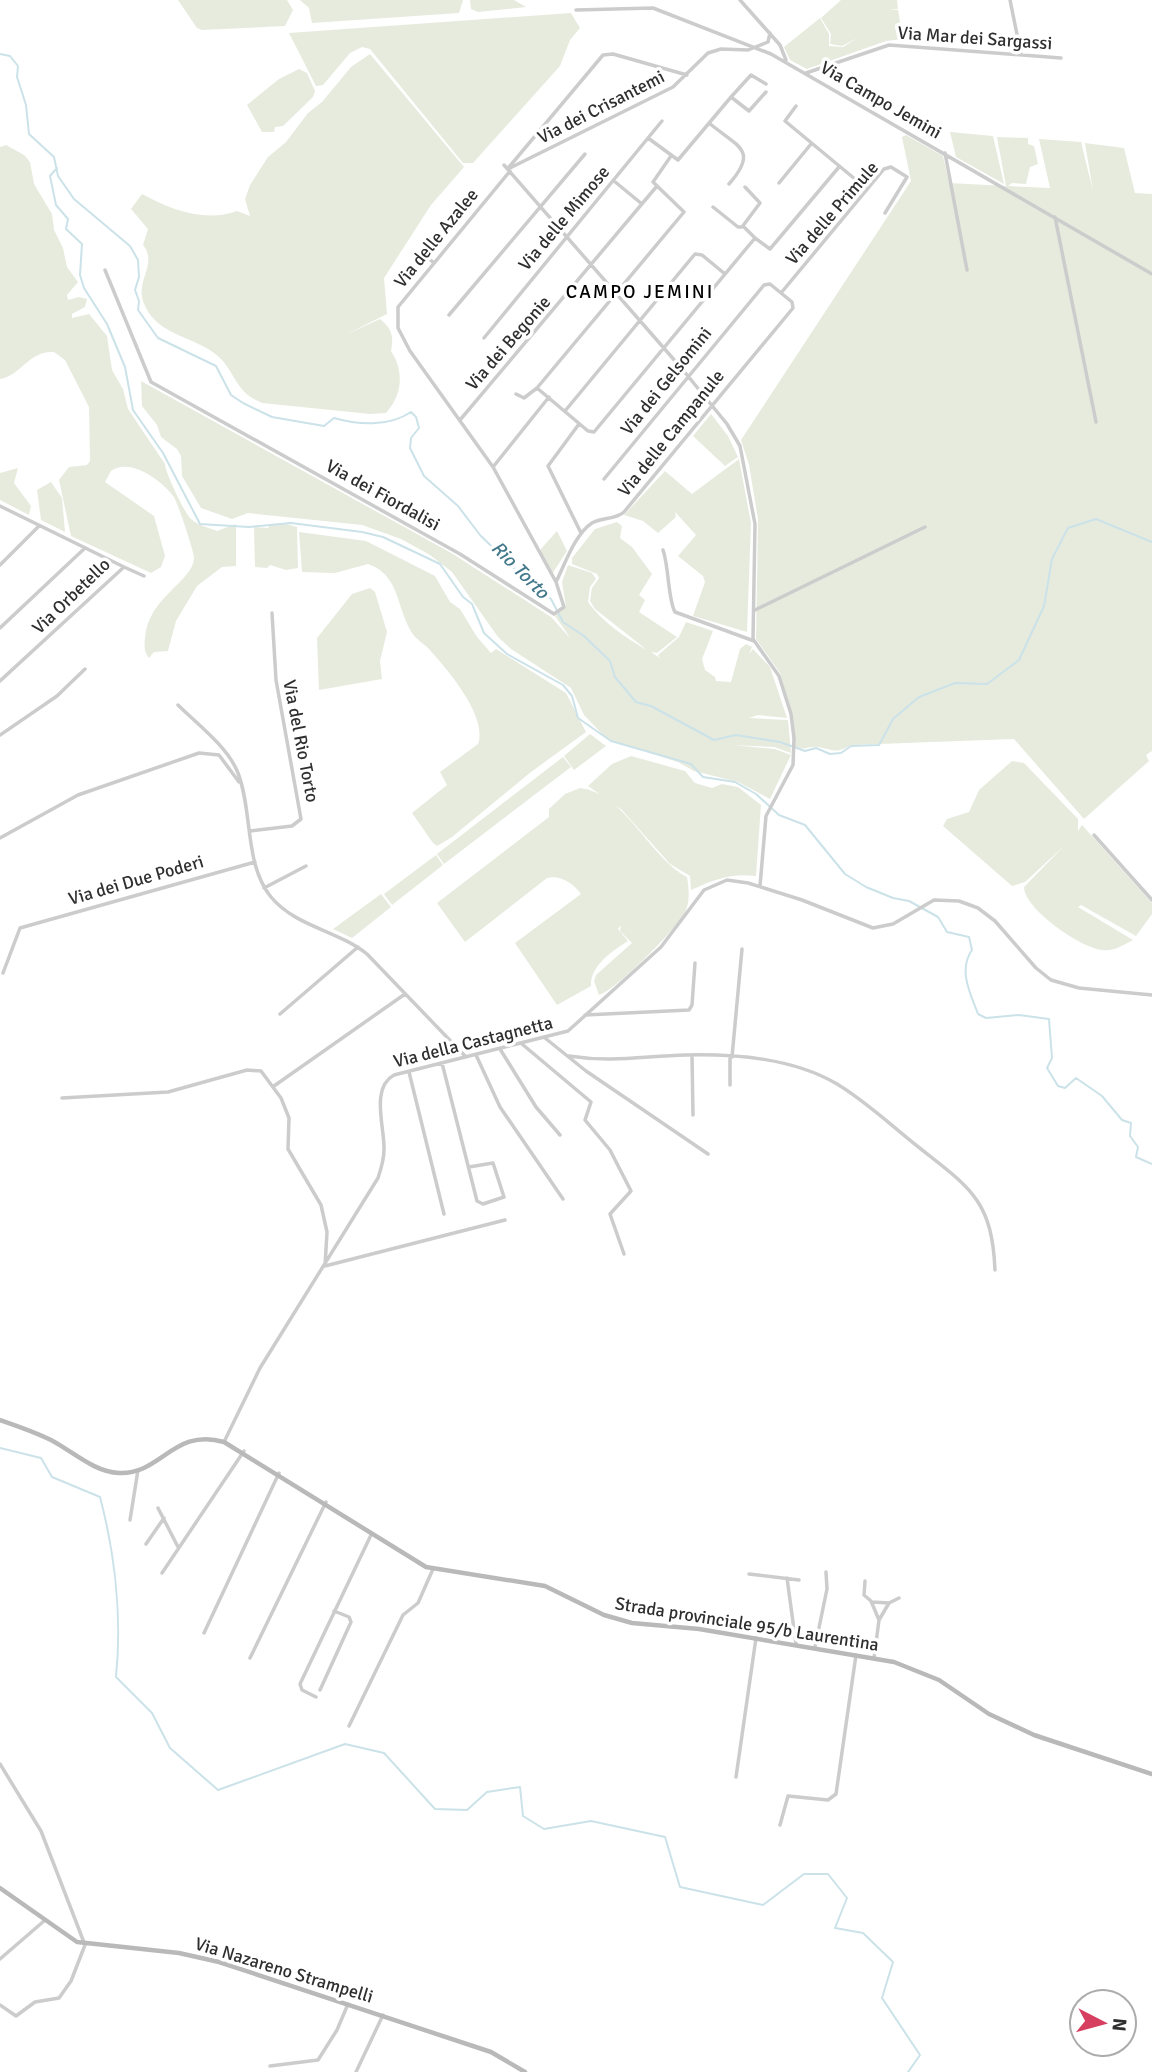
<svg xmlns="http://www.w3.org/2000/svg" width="1152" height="2072" font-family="Signika,sans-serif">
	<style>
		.green { fill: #e7ebde }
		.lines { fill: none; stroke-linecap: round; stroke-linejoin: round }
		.stream { stroke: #cbe2e9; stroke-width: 2 }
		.street { stroke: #ccc; stroke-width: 3.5 }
		.secondary { stroke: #b9b9b9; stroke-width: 4.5 }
		.labels { text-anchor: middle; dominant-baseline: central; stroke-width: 7; stroke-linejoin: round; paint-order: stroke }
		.street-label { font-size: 18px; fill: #2f2f2f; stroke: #fff }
		.neighbourhood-label { font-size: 19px; letter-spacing: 2px; fill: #000; stroke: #fff }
		.water-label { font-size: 19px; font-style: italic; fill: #43798a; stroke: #fff }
	</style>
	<rect width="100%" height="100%" fill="#fff"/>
	<path class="green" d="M178,0H287L293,10L285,26L202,30L197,28Z
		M300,0H463L459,13L312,23L309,8Z
		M470,0H514L526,7L478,12L471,9Z
		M841,0H897L898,9L889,10H898L903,39L886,41L807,69L790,60L784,47L820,18L829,34V46L843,47L858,38L842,46L830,44L831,34L821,18Z
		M571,13L580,28L570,40L560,66L473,163H463L370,49L362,47L350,53L323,85L316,86L289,33Z
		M370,54L464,167L431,205L384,278L387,314L345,335L380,319C392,329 394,336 391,351C404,371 403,394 386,413L370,414L262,403C237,392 238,380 223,361C200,335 156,339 143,301C136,280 158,263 143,245L148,229L131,209L142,194C170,209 204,223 237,211L250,216L245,199L250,185L268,157L286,142L308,113L322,102L351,67Z
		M299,69L307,73L315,91L313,97L283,126L275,127L274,132H262L247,105L279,79Z
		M950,132L993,136L1004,184L956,157Z
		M906,135L943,156L949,183L1006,186L997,137L1028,138V144L1034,146L1038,164L1030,167L1026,184L1012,183L1008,186L1050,188L1039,139L1081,142L1093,191L1085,143L1124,148L1135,193L1152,194V751L1146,755L1149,761L1084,819L1014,739L851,745C836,754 834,750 818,747C809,746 805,751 795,747L794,723L780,673L756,639L758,519L749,465L741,440L911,181L902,137Z
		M6,145L24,155L30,162L34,184L52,214L54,230L63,248L67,267L78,282L67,295L68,300L79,297L87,299L85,307L72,314V318L89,314L107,336L112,370L123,389L128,409L165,464C165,472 185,514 191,519C197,525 210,528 217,531L236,524V566L222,567L197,586L176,621L168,651L154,652L149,658C144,652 144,646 145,638C148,597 193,582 194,558C194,551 178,504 174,497C162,481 131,457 111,471L105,482L154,516L165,556L161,567L151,573L71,536L59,480L69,467L87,465L90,461L89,407L65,360L54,352C29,350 22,375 0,379V147Z
		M141,381L453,554L551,617L571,639L555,616L566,607L562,582L568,565L592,573L596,579L590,587L588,602C602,622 626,638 647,650L595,609L590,601L592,588L599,578L597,574L572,564V558L595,529L617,522L622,526L620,538L632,547L652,574L639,595L645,600L639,612L677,637L657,653L651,652L660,658L658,655L679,637L686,622L713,631L702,659L705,670L715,677L716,681L731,682L740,649L746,644L752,647L749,654L753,649L770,667L787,718L758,715L749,718L788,720L791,753L774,747L732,745L775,749L791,755L770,799L738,782L694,771L678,762L607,739L584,715L571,688L511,649L498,637L452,572L430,555L401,539L362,525L248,513L232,519L201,508L182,476L181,456L177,449L161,437L157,425L142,406Z
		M711,414L728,436L738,457L725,466L693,436Z
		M739,459L751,523L747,632L693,616L705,582L703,576L678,556L696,535L675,512L676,517L658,533L643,521L624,515L665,471L692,494Z
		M18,468L14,483L31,506L29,515L0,500V473Z
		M51,482L62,498L65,532L41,520L37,490Z
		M282,523L297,527L298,568L286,570L270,565L267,568L255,567L254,527L268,528L270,525Z
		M557,531L567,551L552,574L540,550Z
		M299,532L366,541L435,576L450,602L460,609L477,637L491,653L496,649L566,693L586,732L531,772L452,837L437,846L433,843L412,813L447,785L440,772L478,744C488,716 447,669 428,648C423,643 416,639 412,633C396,607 400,575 368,564L335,573L302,572Z
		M370,588L375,592L387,632L380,661L382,679L319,690L317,638L352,594Z
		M590,734L606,746L574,770L564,756Z
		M631,756L685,771L695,783L712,788L722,784L738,787L761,805L756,876C730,873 714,880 691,890L690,876L670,864L622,810L588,786L612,764Z
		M563,757L571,767L444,864L437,854Z
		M1012,761L1024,763L1078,819V831L1082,825L1152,903V914L1136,936L1081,905L1078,907L1133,940C1123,945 1114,952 1102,950C1081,948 1024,909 1024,887L1064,846L1025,882L1012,886L943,826L947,819L969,812L979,790Z
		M580,788C625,793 649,857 687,877C689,888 690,900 686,910C677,929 616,990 599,995L594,981L596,975L632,943L620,931L621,925L618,929L628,941C612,951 590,966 591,986L557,1005L515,943L581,894C573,883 560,875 547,878L465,942L437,903L549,817V809L565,794Z
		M436,855L443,865L392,905L384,894Z
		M381,894L391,907L352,938L333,929Z"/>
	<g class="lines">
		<path class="stream" d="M0,54L10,56L18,66L17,77L26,105L29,134L54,157L58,176L74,199L130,246L138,260L139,277L135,290L139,301L138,310L158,338L216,366L231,395L243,403L272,417L324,426L334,418C358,425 389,427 411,412L416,417L419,428L411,438L410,448L424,476L458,506L480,535L531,585L551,599L563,622L584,636L610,661L615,677L636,702L651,706L714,740L736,735L780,742L805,751L816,748L830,754L841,753L851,746L879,745L893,719L919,697L955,683L987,684L1019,660L1044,606L1052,559L1068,528L1096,519L1152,542
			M57,168L50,176L56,205L68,219L66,229L82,244L80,275L84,288L107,324L125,367L133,410L163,453L200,524L249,527L291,523L362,532L383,537L440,564L463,597L472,604L484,633L507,654L563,685L572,696L578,718L611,741L691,764L703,777L735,782L756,794L779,815L805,825L845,874L866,887L893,898L909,901L938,917L947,932L969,937L972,950C958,970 970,993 978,1014L986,1018L1019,1015L1049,1019L1052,1058L1047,1068L1058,1086L1065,1088L1076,1078L1102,1096L1122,1120L1131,1123L1130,1136L1138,1147L1136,1157L1152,1164
			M0,1448L41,1458L52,1477L100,1497C115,1554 122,1618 116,1677L152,1713L170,1748L218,1790L345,1744L384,1753L435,1809L467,1810L487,1792L520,1787L523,1816L544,1829L591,1821L665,1837L680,1887L763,1905L804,1874H828L847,1898L835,1928L863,1933L893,1962L882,1998L920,2055L908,2072"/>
		<path class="street" d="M740,0L780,45L786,60
			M1010,0L1021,54
			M576,10L653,8L771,54L1152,274
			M806,73L889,45L1061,58
			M731,97L751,75L766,84
			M796,106L785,121L867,189
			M709,123C738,147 759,150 729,184
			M648,138L662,121
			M945,153L967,270
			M504,165L683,370L727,424L740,446L755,524L753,639L779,676L791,714L794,738L793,765L766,816L760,886
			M509,167L603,55L613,54L687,75
			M508,169L673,87L708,53L721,49L748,50L768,42L770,33
			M614,181L642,204
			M779,183L811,144
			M713,207L738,227H742L760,203L745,187
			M1055,217L1096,422
			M743,226L755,238
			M421,252L434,263
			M105,270L151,382L460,554L554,614L564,607L556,582L493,467L410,351L398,328V307L510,171
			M781,293L884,169L891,167L907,177L885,213
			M449,315L585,154
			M484,338L648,138L678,160L731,97L749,111L766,92
			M537,388L588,431L594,432L755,238L770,249L839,167
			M516,394L524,398L537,388L684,212L653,182L671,156
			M565,411L695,254L702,255L725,274
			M460,420L657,186
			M579,424L548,466L581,533
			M493,467L549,397
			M0,506L124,567L0,681
			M663,550C669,567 668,600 675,612L754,641
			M0,565L39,526
			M124,567L144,576
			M556,582C565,564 575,534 592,523C603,517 615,520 624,512L793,308L792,302L770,284L764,285L604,479
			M755,610L925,527
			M0,628L85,548
			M178,705C197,724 228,747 238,773C253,812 244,864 271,897C296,927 337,930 367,954L466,1057
			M0,735L57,696L85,669
			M250,831L292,826L301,819L276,680L272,613
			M1094,835L1152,900
			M0,838L78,795L199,753L219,755L239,782
			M264,888L306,866
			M3,973L20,928L255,862
			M280,1014L358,947
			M585,1015L689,1010L692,1005L695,963
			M545,1038L586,1071L708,1154
			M522,1044L591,1102L585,1120L610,1150L631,1191L610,1214L624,1254
			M500,1049L536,1107L560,1135
			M476,1055L500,1107L563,1199
			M692,1055L693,1115
			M569,1056C613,1063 644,1056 686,1055C736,1054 793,1058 837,1084C867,1102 894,1128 921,1149C972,1189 992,1202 995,1270
			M730,1057V1085
			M732,1057L742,949
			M442,1063L477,1201L483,1204L504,1197L493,1163L469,1167
			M409,1072L444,1214
			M274,1086L405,994
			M62,1098L168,1092L247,1070L261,1071L281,1098L289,1118L288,1149L321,1205L327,1232L325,1266L505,1220
			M224,1442L260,1368L378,1178C381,1169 384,1159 384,1150C385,1128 370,1088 394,1075L568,1031L661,947L704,890L727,880L748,883L802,900L873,928L893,924L934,900L959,901L978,908L995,921L1036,968L1051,980L1079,988L1152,995
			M158,1508L178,1547
			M130,1520L138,1470
			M146,1544L164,1518
			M162,1573L244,1451
			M749,1574L799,1580
			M787,1578L796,1644
			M865,1581L864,1595L871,1601L879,1620L889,1603L899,1598
			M872,1602L889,1603
			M204,1633L279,1473
			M815,1647L827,1589L826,1572
			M250,1658L326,1502
			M874,1658L879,1620
			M320,1690L351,1622L349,1617L334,1611
			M316,1697L302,1690L300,1684L371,1535
			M349,1726L403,1615L418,1603L433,1569
			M0,1764L41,1831L85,1945L71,1981L59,1998L35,2002L16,2016L0,2005
			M736,1777L756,1638
			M780,1825L788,1796L828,1800L836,1794L856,1655
			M0,1959L44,1921
			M270,2066L318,2060L337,2030L348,2004
			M356,2072L383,2015"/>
		<path class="secondary" d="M0,1420C17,1426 35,1432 51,1440C72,1451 94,1472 119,1473C161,1475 174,1427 224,1442L426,1567L545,1586L604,1615L632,1623L699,1629L894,1662L939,1680L989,1714L1034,1735L1152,1774
			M0,1888L77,1942L179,1953L219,1962L491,2052L525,2072"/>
	</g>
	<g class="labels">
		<g class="street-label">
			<text transform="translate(975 38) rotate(4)">Via Mar dei Sargassi</text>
			<text transform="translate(881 100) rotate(30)">Via Campo Jemini</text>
			<text transform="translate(601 107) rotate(-27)">Via dei Crisantemi</text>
			<text transform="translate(832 213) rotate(-49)">Via delle Primule</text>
			<text transform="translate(564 218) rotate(-50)">Via delle Mimose</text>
			<text transform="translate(436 238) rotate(-51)">Via delle Azalee</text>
			<text transform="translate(508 343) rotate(-49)">Via dei Begonie</text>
			<text transform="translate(666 381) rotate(-51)">Via dei Gelsomini</text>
			<text transform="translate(671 433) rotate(-51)">Via delle Campanule</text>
			<text transform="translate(383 495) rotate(29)">Via dei Fiordalisi</text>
			<text transform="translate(71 596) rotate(-44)">Via Orbetello</text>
			<text transform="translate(301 741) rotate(79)">Via del Rio Torto</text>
			<text transform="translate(136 880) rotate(-16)">Via dei Due Poderi</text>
			<text transform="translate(473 1042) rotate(-14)">Via della Castagnetta</text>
			<text transform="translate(747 1624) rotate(9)">Strada provinciale 95/b Laurentina</text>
			<text transform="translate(284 1970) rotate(17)">Via Nazareno Strampelli</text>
		</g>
		<g class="neighbourhood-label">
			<text x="640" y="292">CAMPO JEMINI</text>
		</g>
		<g class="water-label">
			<text transform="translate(520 570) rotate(45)">Rio Torto</text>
		</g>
	</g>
	<g transform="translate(1103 2023) rotate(96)"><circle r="33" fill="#ffffff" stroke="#acacac" stroke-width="2"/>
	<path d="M0-5L12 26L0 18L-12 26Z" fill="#d73f61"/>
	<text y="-10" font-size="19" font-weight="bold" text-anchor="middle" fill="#2f2f2f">N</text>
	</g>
</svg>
